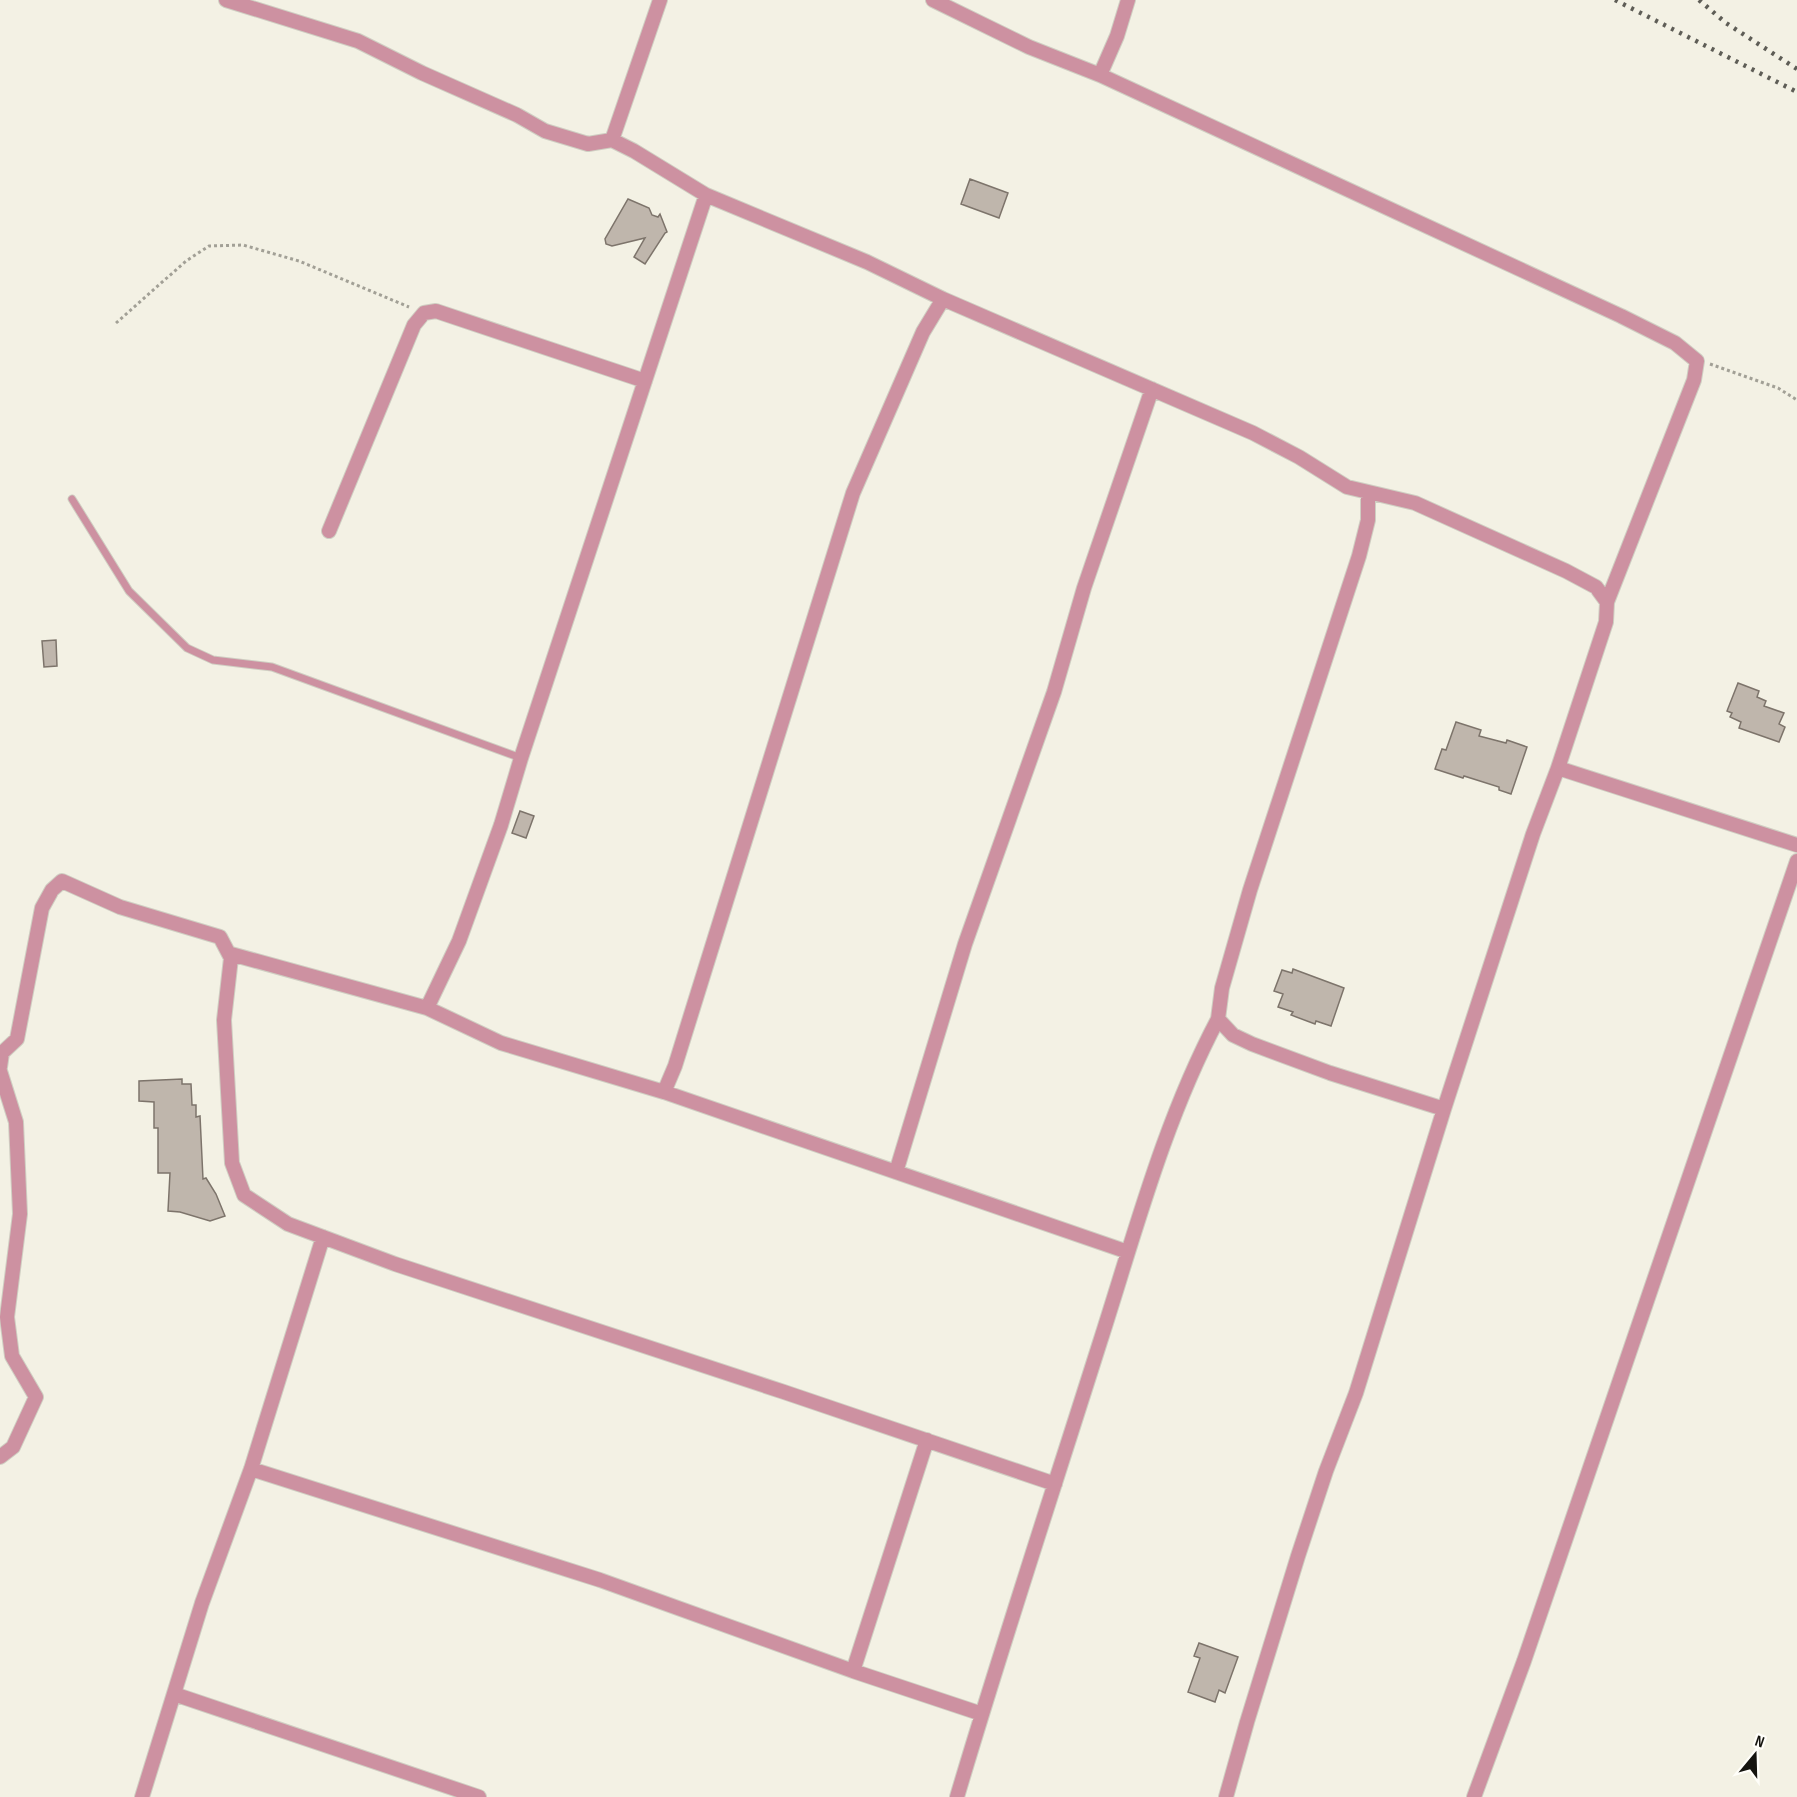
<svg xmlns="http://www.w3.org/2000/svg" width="1797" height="1797" font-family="'Sofia Sans Condensed',sans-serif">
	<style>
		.building { fill: #bfb6ac; stroke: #7d746b; stroke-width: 1.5 }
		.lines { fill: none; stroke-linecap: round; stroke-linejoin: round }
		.service-casing { stroke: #cfcec2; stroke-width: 9 }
		.minor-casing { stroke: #cfcec2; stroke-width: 16 }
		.path { stroke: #a2a096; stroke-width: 3; stroke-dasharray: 3 3; stroke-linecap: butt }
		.service { stroke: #cd91a1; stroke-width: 7 }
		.minor { stroke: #cd91a1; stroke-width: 14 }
		.rail { stroke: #5e5d56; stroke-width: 4.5; stroke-dasharray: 3 6; stroke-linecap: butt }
	</style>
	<rect width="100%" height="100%" fill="#f3f1e4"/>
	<path class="building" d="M970,179L1008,193L999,218L961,204Z
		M628,199L649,208L652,215L658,217L660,214L667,232L665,233L645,264L634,257L645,238L612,246L606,244L605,239Z
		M56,640L57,666L44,667L42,641Z
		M1738,683L1759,691L1757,697L1766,701L1764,706L1784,713L1779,724L1785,727L1779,742L1739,728L1741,722L1730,717L1732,713L1727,711Z
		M1456,722L1481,730L1479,736L1506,743L1507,740L1527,747L1511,794L1499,790V787L1464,776L1463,778L1435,769L1442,749L1446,750Z
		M520,811L534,816L526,838L512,833Z
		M1293,969L1344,988L1331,1026L1316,1021L1315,1024L1291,1015L1293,1012L1278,1007L1283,994L1274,991L1282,970L1292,973Z
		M182,1079V1084H191L192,1105H196V1117L200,1116L203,1179L206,1178L216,1194L225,1216L210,1221L180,1212L168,1211L170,1173H158V1128H154V1102L139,1101V1081Z
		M1199,1643L1238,1657L1225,1693L1219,1690L1215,1702L1188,1692L1200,1658L1194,1656Z"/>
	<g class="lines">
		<g class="service-casing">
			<path id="service" d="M72,499L129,591L187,648L213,660L272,667L521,758"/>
		</g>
		<g class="minor-casing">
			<path id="minor" d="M226,0L358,41L422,73L517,115L545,131L588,144L612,140L634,151L706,195L867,262L943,299L1253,433L1299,457L1347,487L1415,503L1566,571L1596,587L1607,602L1606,622L1558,768L1533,834L1444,1109L1356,1393L1326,1471L1298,1556L1247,1722L1226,1797
				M933,0L1029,47L1100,75L1117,36L1128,0
				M1100,75L1621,316L1675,343L1697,361L1694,380L1607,602
				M612,140L660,0
				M1368,492V520L1359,556L1250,890L1222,988L1218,1019L1233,1035L1252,1044L1330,1073L1444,1109
				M329,531L414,325L424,313L436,311L645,381
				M1558,768L1797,845
				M231,954L427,1008L501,1043L664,1092L1128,1252
				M427,1008L459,941L501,825L521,758L706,195
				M0,1067L2,1053L17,1039L42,908L52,890L62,881L120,907L220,937L231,958L224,1020L232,1163L244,1195L288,1224L395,1264L784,1392L1055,1484
				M0,1071L16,1122L20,1214L7,1317L12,1356L36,1397L13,1447L0,1457
				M664,1092L675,1066L853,493L923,332L943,299
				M896,1172L965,944L1054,692L1084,588L1152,389
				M251,1469L600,1580L853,1671L982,1714
				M853,1671L927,1440
				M174,1694L479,1797
				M142,1797L202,1603L251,1469L323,1237
				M957,1797C1002,1645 1052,1494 1100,1342C1135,1233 1164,1121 1218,1019
				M1474,1797L1524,1661L1797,861"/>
		</g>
		<path class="path" d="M116,323L186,261L209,246L243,245L299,261L409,307
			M1710,364L1778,388L1797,400"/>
		<use href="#service" class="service"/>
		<use href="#minor" class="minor"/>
		<path class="rail" d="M1615,0L1797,92
			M1699,0L1726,23L1797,69"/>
	</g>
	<g transform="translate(1755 1755) rotate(19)" stroke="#fffef9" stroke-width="4.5" paint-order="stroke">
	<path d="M0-4.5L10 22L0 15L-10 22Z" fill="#15140f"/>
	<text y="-9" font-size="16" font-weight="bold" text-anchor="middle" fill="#15140f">N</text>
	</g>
</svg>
